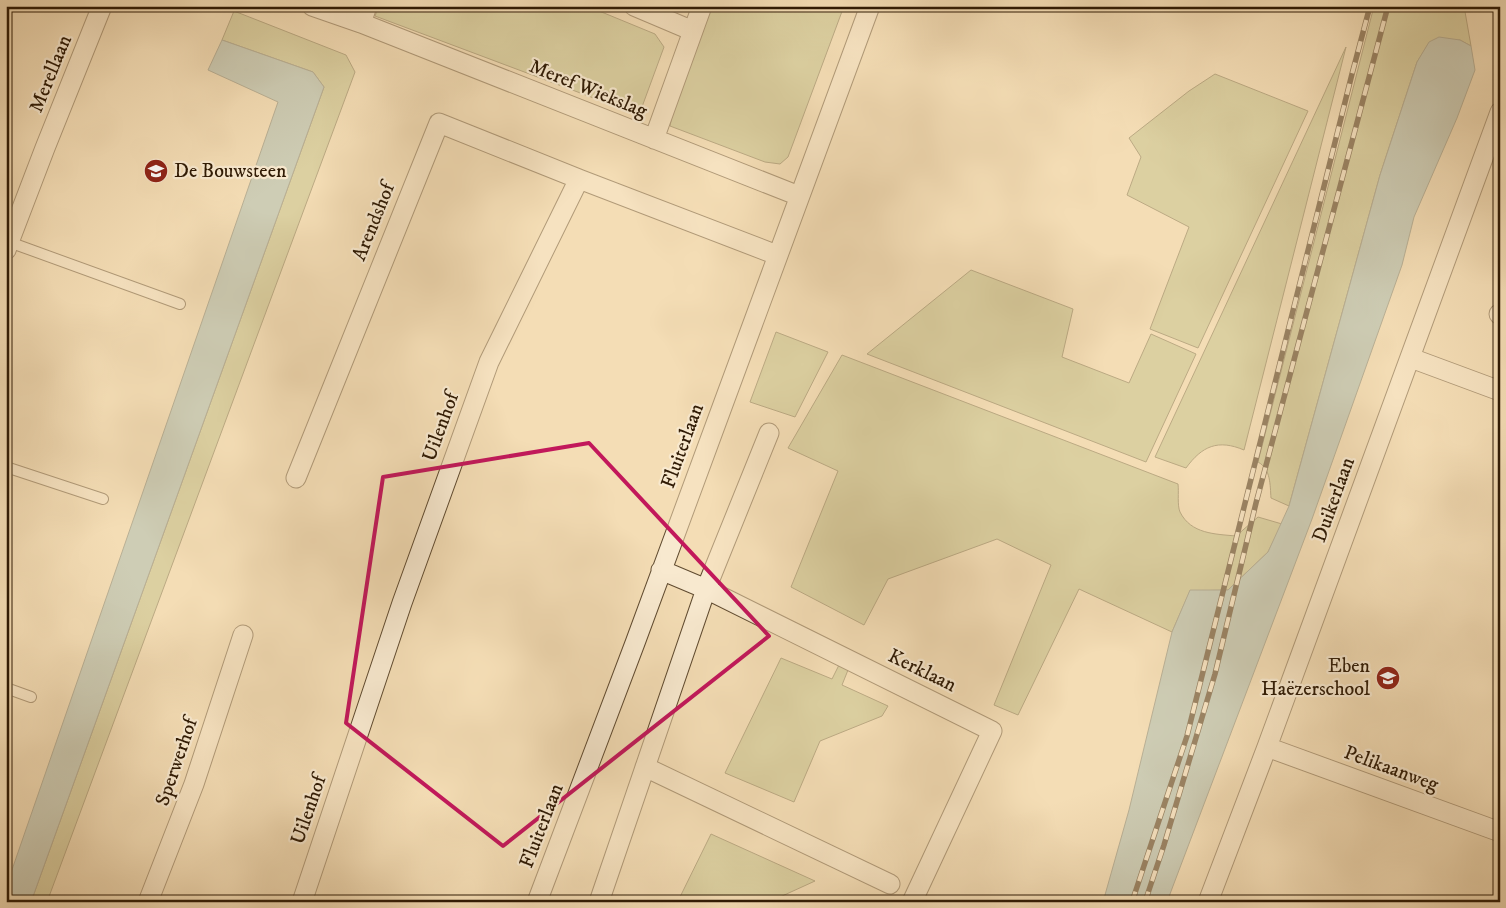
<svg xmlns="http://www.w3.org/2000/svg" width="1506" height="908" font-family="'IM FELL DW Pica',serif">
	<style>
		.green { fill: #bfc08b; stroke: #776d48 }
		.water { fill: #9fbab6; stroke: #727a6f }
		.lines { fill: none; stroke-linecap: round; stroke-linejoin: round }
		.service-casing { stroke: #604b30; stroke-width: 12 }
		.minor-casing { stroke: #604b30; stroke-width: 21 }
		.service { stroke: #f8e9cf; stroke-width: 10 }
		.minor { stroke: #f8e9cf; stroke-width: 19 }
		.rail-casing { stroke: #2f1a04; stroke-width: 5.5 }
		.rail { stroke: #f8e9cf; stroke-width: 4; stroke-dasharray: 11; stroke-linecap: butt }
		.marked { fill: none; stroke: #c2185b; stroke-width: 4; stroke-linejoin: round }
		.labels { text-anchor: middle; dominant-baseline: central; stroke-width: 4.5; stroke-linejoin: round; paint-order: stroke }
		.street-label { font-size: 20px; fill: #2f1a04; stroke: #f8e9cf }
		.poi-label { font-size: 20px; fill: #2f1a04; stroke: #f8e9cf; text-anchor: start }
	</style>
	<rect width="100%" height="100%" fill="#f4ddb5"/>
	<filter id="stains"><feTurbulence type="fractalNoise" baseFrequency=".004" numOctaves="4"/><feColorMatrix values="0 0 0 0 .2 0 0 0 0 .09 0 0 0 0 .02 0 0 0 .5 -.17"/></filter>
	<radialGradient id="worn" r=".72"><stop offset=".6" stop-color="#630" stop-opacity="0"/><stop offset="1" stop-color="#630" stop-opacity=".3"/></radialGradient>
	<path class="green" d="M379,6H587L655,34L664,47L639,115L375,16Z
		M712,6H844L788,157L780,164L765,162L670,126L673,111Z
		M1374,6H1464L1471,46L1460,40L1429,43L1417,62L1380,175L1289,506L1271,498C1270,485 1271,469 1258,462Z
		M234,11L346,55L355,72L47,902H31L324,87L313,72L222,40Z
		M1346,47L1244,450C1218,439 1202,446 1186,468L1155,457Z
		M1215,74L1308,111L1198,348L1150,329L1189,227L1127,195L1141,157L1129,138L1189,91Z
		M971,270L1073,309L1062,357L1129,383L1151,334L1196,354L1146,462L867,354Z
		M776,332L828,352L795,417L750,402Z
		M842,355L1178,484C1179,492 1177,505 1180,512C1191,534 1215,534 1236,536L1258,517L1282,524L1268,552L1228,590L1190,591L1172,632L1079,589L1018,715L994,705L1051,565L997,539L888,579L864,625L791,587L838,471L788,448Z
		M781,658L832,679L839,665L848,670L842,685L888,706L882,716L820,741L794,802L725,773Z
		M711,834L815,881L769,902H683L679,899Z"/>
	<path class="water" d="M1439,37L1460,40L1471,46L1475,70L1457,118L1414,217L1402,265L1312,519L1173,886L1167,902H1103L1129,810L1172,632L1190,590H1228L1268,552L1289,506L1380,175L1417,62L1429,42Z
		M222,40L313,72L324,87L31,902H6V887L278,102L208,70Z"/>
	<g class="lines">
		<g class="service-casing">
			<path id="service" d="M9,242L180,304
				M6,467L103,499
				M6,688L31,697"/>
		</g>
		<g class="minor-casing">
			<path id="minor" d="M312,6L361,23L367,6
				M634,6L693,31
				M361,23L799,196
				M654,139L702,6
				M6,250L45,148L102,6
				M1499,314L1500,315
				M1411,358L1500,391
				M296,478L439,123L579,179
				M661,570L706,589L992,731L912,902
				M1267,747L1500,832
				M645,767L890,884
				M148,902L194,784L243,635
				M302,902L402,603L489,362L579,179L777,255
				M537,902L635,643L870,6
				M599,902L706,589L769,433
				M1208,902L1267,747L1500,112"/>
		</g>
		<use href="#service" class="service"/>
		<use href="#minor" class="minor"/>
		<g class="rail-casing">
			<path id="rail" d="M1132,902L1187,736L1352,74L1370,6
				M1145,902L1164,845L1215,674L1256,503L1388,6"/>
		</g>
		<use href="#rail" class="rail"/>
	</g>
	<path d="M0 0H1506V908H0ZM589,443L769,636L503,846L346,723L383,477Z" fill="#f4ddb5" fill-opacity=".55" fill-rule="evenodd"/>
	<path class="marked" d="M589,443L769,636L503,846L346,723L383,477Z"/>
	<defs>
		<g id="school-disc" transform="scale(1.25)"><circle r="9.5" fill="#8f2418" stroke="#f8e9cf"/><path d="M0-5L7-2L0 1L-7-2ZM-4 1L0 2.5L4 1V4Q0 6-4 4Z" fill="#fff"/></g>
	</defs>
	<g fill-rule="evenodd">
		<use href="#school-disc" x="156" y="171"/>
		<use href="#school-disc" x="1388" y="678"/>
	</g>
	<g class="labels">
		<g class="street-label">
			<text transform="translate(51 74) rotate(-68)">Merellaan</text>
			<text transform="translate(588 89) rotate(22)">Meref Wiekslag</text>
			<text transform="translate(374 222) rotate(-68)">Arendshof</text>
			<text transform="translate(441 427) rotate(-70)">Uilenhof</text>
			<text transform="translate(683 446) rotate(-70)">Fluiterlaan</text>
			<text transform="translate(1334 500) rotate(-70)">Duikerlaan</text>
			<text transform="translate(922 671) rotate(26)">Kerklaan</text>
			<text transform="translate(177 762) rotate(-71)">Sperwerhof</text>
			<text transform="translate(1391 769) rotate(20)">Pelikaanweg</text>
			<text transform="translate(309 810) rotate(-71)">Uilenhof</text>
			<text transform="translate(542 826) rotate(-69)">Fluiterlaan</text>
		</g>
		<g class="poi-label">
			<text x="174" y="171">De Bouwsteen</text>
			<text x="1370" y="666" text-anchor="end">Eben<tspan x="1370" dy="23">Haëzerschool</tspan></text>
		</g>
	</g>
	<rect width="1506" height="908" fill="none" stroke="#f4ddb5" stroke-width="25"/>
	<rect x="8" y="8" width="1491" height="893" fill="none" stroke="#2f1a04" stroke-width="2.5"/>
	<rect x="12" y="12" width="1481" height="883" fill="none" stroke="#2f1a04"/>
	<rect width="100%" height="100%" filter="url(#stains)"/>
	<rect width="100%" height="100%" fill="url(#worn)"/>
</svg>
